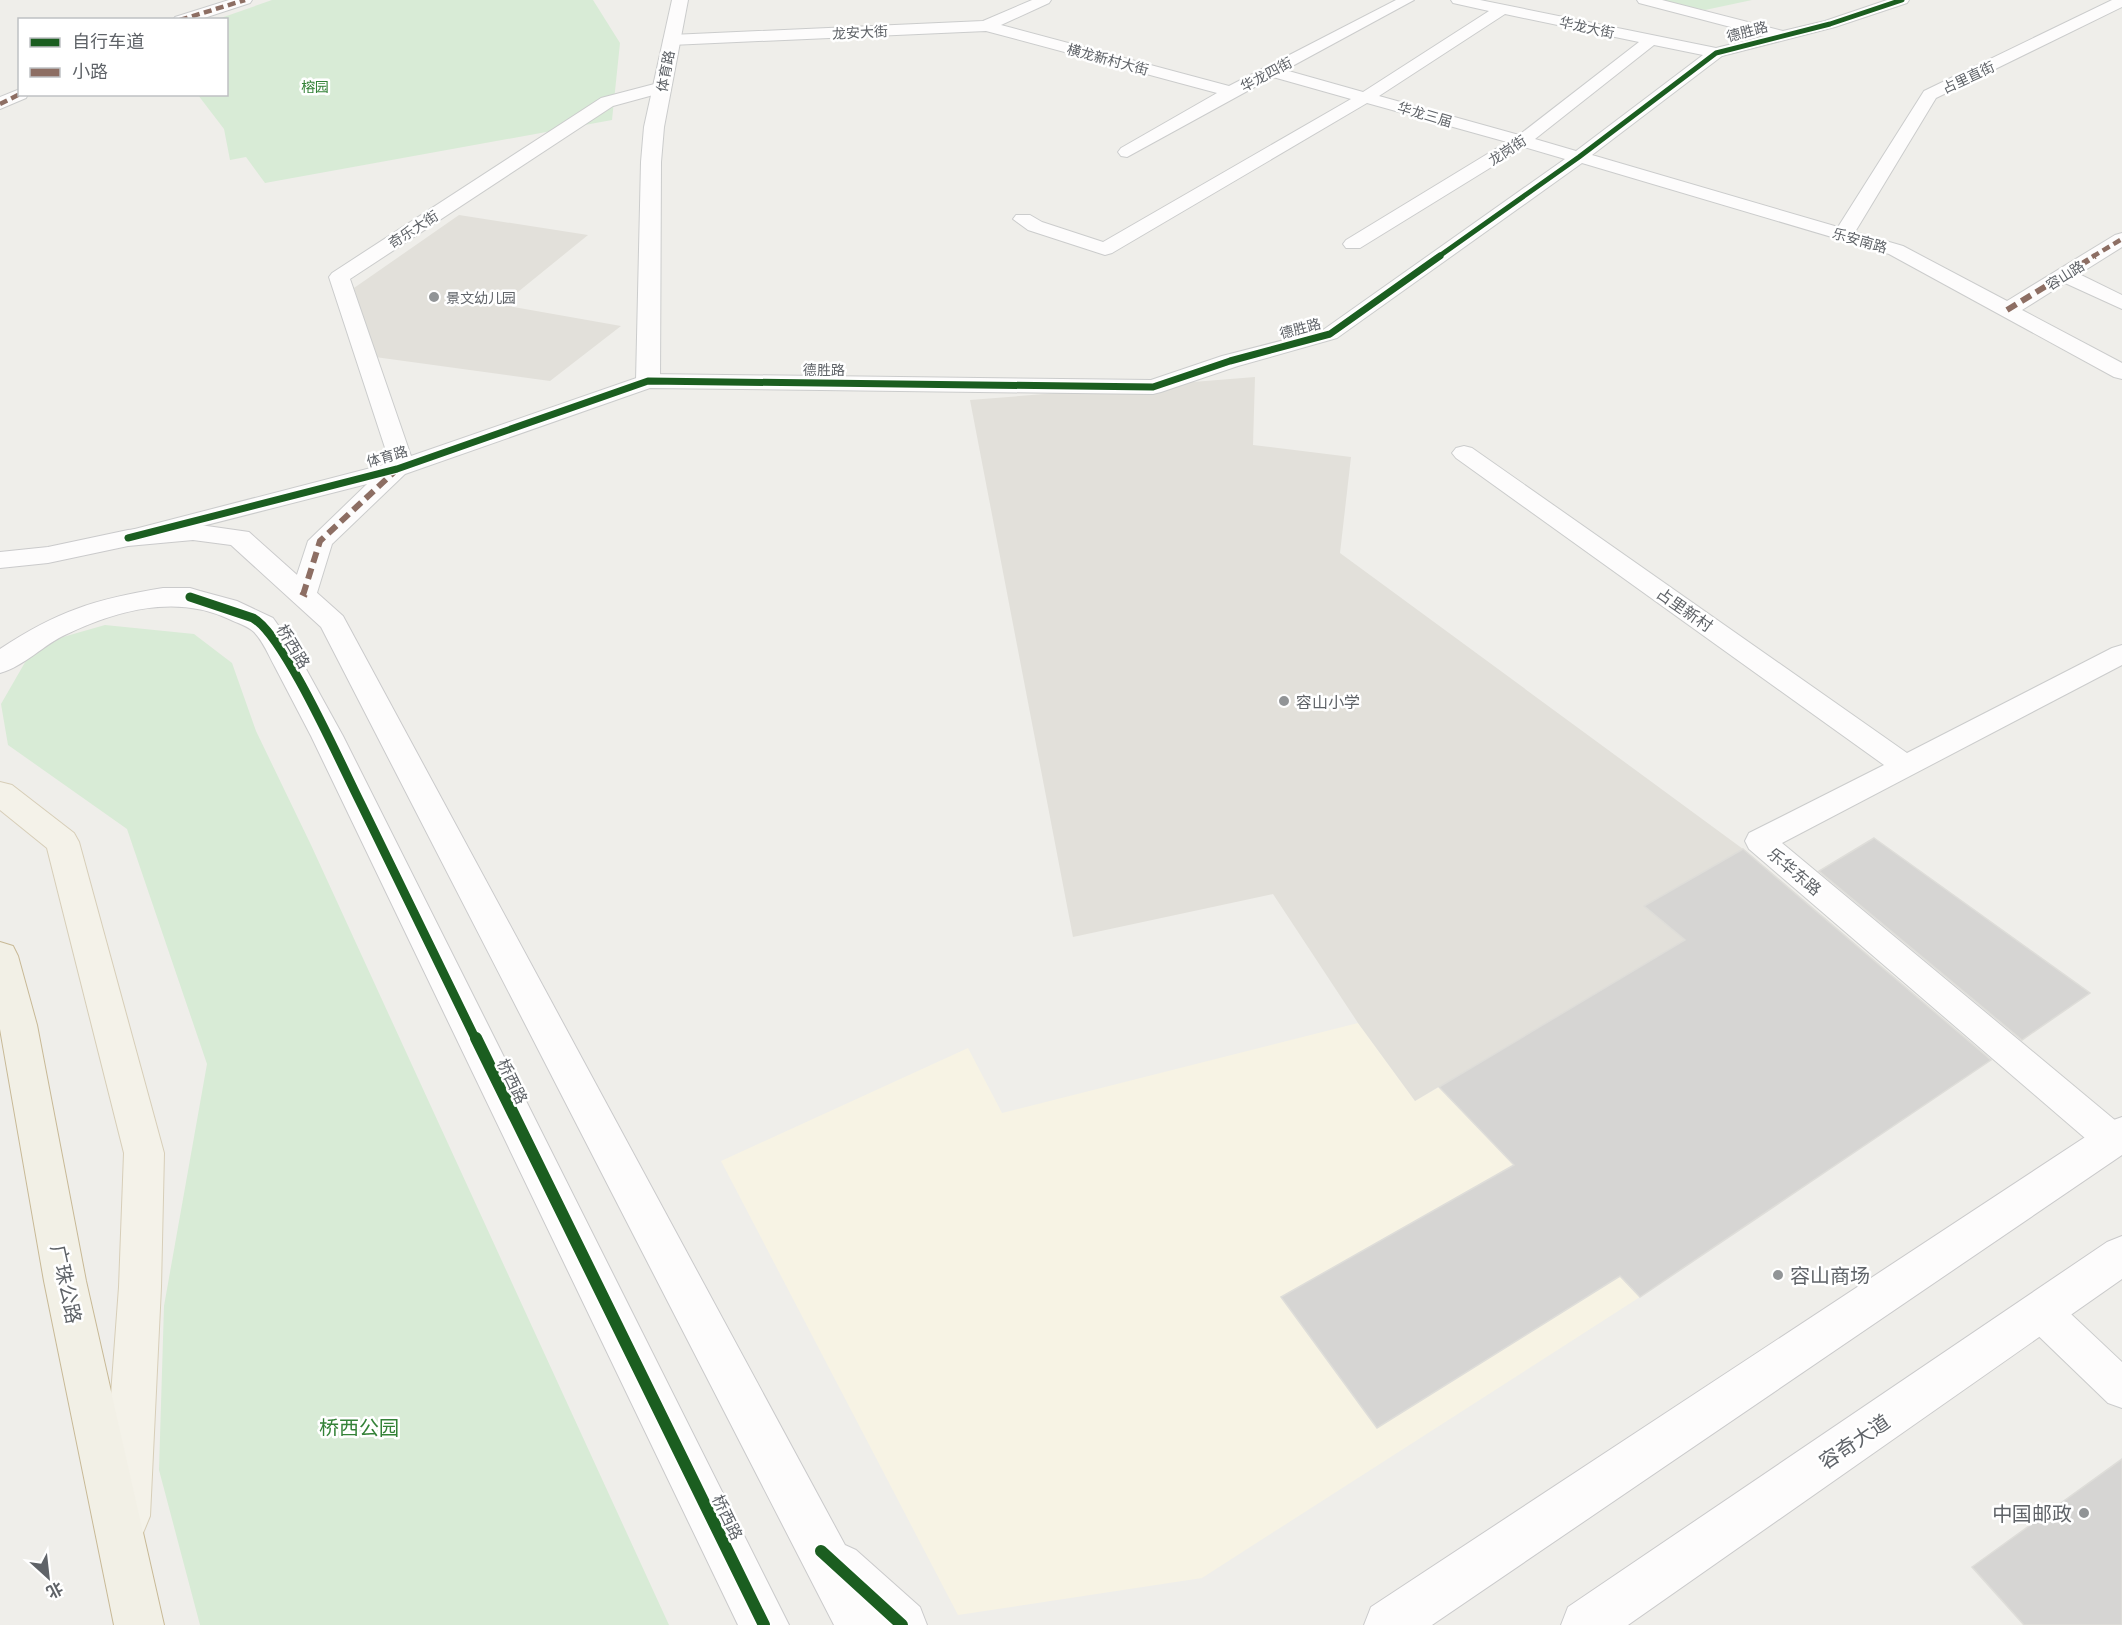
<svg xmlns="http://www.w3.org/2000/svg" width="2122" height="1625" font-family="Barlow,'Noto Sans SC',sans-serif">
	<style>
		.commercial { fill: #f7f3e4 }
		.education { fill: #e2e0da }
		.green { fill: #d8ebd6 }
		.building { fill: #d6d5d3; stroke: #deddd9; stroke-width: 1.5 }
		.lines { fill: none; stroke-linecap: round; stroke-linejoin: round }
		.minor-casing { stroke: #cbcccc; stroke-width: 2 }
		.tertiary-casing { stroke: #cbcccc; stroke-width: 2 }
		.secondary-casing { stroke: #cacacb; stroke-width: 2 }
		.primary-casing { stroke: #d7ceb8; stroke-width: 2 }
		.trunk-casing { stroke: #c8b996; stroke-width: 2 }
		.minor { fill: #fdfcfc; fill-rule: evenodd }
		.tertiary { fill: #fdfcfc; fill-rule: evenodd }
		.secondary { fill: #fdfcfc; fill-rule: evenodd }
		.primary { fill: #f4f2e9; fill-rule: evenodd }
		.trunk { fill: #f2f0e6; fill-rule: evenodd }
		.quiet-far2 { stroke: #8d6e63; stroke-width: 4.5; stroke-dasharray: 8 4.5; stroke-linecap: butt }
		.quiet-far1 { stroke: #8d6e63; stroke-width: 6; stroke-dasharray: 11 6; stroke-linecap: butt }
		.quiet { stroke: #8d6e63; stroke-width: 8; stroke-dasharray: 15 8; stroke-linecap: butt }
		.cycleway-far3-casing { stroke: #fff; stroke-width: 8 }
		.cycleway-far2-casing { stroke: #fff; stroke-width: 10 }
		.cycleway-far1-casing { stroke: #fff; stroke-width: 13 }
		.cycleway-casing { stroke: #fff; stroke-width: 16 }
		.cycleway-far3 { stroke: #1b5e20; stroke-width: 5 }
		.cycleway-far2 { stroke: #1b5e20; stroke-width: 7 }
		.cycleway-far1 { stroke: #1b5e20; stroke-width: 9 }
		.cycleway { stroke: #1b5e20; stroke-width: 12 }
		.poi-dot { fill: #919496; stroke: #fff; stroke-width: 2 }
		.labels { text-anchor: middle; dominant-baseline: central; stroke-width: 5; stroke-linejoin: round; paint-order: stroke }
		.far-street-label { font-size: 14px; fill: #5f6368; stroke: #fff }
		.far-park-label { font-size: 14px; fill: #348238; stroke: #fff }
		.far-poi-label { font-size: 14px; fill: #5f6368; stroke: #fff; text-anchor: start }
		.street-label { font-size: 16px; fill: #5f6368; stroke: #fff }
		.poi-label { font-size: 16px; fill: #5f6368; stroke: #fff; text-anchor: start }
		.near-poi-label { font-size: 20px; fill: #5f6368; stroke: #fff; text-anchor: start }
		.near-street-label { font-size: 20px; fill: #5f6368; stroke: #fff }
		.near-park-label { font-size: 20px; fill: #348238; stroke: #fff }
	</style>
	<rect width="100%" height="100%" fill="#efeeea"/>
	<path class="commercial" d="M1358,1023L1415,1101L1439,1087L1640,1297L1202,1578L958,1615L721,1161L968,1048L1002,1113Z"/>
	<path class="education" d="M459,215L588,235L502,305L621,326L550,381L375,357L354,288Z
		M1255,377L1253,445L1351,457L1340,553L1743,849L1645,906L1685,940L1415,1101L1358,1023L1273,894L1073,937L970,400Z"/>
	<path class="green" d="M272,0H593L620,43L612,120L265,183L246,157L230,160L224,129L198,95L226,94V20L218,19Z
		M1658,0H1752L1705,10Z
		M105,625L194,634L232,663L256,731L311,845L669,1625H200L159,1470L164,1306L207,1064L127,829L8,745L1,704L35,645Z"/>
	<path class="building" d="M1874,838L2090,993L2022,1040L1819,871Z
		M1743,849L1991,1060L1640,1297L1620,1276L1377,1428L1281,1297L1514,1165L1439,1087L1685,940L1644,906Z
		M2122,1459V1625H2024L1972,1567Z"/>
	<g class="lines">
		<g class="minor-casing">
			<path id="minor" d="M229,0H252L250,3L198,20H173L175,17Z
				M1032,0H1051L1049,3L1001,25L1229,86L1396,0H1414L1285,70L1363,92L1489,11L1453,3L1451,0H1480L1716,48L1765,36L1639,3L1637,0H1662L1783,31L1825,21L1887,0H1909L1907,3L1835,27L1722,56L1592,155L1838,227L1924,91L2112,0H2122V7L1936,98L1855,232L1903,246L2007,301L2115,235L2122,233V247L2079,274L2122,295V309L2065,283L2022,310L2122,363V379L2114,377L1889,254L1582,163L1337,338L1238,366L1161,392L1153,394L650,388L405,474L332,544L316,596L312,602L303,604L294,602L290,596L308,541L367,484L136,543L127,541L124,536L127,531L390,463L329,277L332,273L601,98L662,82L668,83L670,87L668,91L613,106L350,279L411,456L648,374L1151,380L1222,356L1323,330L1565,159L1524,147L1360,248H1346L1343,244L1346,240L1507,142L1367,103L1112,253L1105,255L1028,230L1013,219L1016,215H1030L1042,222L1103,242L1351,99L1273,77L1127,157L1121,156L1118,152L1121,148L1217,93L986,31L671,45L663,40L671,35L983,21ZM1505,14L1639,42L1519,135L1379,96ZM1654,45L1703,55L1576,151L1535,139Z
				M20,89V94H28L26,98L0,109V97Z
				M1464,446L1472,448L1907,753L2112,648L2122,645V665L1782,843L2122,1126V1152L2113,1155L2100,1151L1749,849L1745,841L1749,833L1884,765L1456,458L1452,453L1456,448Z
				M2041,1294L2055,1299L2122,1362V1408L2108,1403L2027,1325L2021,1312L2027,1299Z"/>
		</g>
		<g class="tertiary-casing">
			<path id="tertiary" d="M672,0H688L664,127L661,162L660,381L657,386L648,388L639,386L636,381L641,162L644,127Z"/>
		</g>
		<g class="secondary-casing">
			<path id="secondary" d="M193,524L249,532L343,616L845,1545L856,1550L920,1607L927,1625H834L321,627L231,545L193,540L128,546L48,563L0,568V552L48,547L128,530Z
				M163,588H190L200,591L237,601L273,618L295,649L343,736L789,1625H738L311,736C299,713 287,690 275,667C269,656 263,641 254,632C248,626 237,623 229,619C176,594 118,610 67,634C44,644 25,666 0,673V649C57,611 96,599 163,588Z
				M2122,1117V1155L1432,1625H1364L1371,1607L2108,1122Z
				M2122,1236V1279L1628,1625H1561L1568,1607L2107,1242Z"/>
		</g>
		<g class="primary-casing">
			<path id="primary" d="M0,782L12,785L74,833L79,842L164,1153L161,1287L150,1516L143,1533L126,1540L109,1533L102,1516L119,1287L124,1153L47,848L0,810Z"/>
		</g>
		<g class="trunk-casing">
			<path id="trunk" d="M0,942L13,946L18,956L37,1025L86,1281L164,1625H114L44,1281L0,1029Z"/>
		</g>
		<use href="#minor" class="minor"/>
		<use href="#tertiary" class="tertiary"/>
		<use href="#secondary" class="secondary"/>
		<use href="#primary" class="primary"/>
		<use href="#trunk" class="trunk"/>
		<path class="quiet-far2" d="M180,20L245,0
			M0,104L20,94
			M2092,257L2122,239"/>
		<path class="quiet-far1" d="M2007,310L2095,256
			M303,595L320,541L394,472"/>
		<path class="quiet" d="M303,596L304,594"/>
		<g class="cycleway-far3-casing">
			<path id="cycleway-far3" d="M1438,257L1579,157L1716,53L1830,24L1902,0"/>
		</g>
		<g class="cycleway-far2-casing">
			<path id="cycleway-far2" d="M128,538L397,469L648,381L1153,387L1230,361L1330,334L1440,256"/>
		</g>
		<g class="cycleway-far1-casing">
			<path id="cycleway-far1" d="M190,597L253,618C285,636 342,767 362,806C400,884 438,962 476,1040"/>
		</g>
		<g class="cycleway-casing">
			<path id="cycleway" d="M476,1038L764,1625
				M821,1551L902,1625"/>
		</g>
		<use href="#cycleway-far3" class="cycleway-far3"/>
		<use href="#cycleway-far2" class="cycleway-far2"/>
		<use href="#cycleway-far1" class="cycleway-far1"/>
		<use href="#cycleway" class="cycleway"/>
	</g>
	<g class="poi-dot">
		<circle cx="434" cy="297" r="6"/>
		<circle cx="1284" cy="701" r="6"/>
		<circle cx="1778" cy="1275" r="6"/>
		<circle cx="2084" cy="1513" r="6"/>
	</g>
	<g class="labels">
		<g class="far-street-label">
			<text transform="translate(1587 27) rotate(12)">华龙大街</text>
			<text transform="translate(1747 31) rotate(-15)">德胜路</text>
			<text transform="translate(860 32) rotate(-3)">龙安大街</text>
			<text transform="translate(1108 59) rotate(15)">横龙新村大街</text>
			<text transform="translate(665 71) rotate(-79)">体育路</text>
			<text transform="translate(1266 74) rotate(-28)">华龙四街</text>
			<text transform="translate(1968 77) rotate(-25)">占里直街</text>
			<text transform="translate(1425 114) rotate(16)">华龙三届</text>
			<text transform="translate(1507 150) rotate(-33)">龙岗街</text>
			<text transform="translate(413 229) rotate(-33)">奇乐大街</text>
			<text transform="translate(1860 240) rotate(16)">乐安南路</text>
			<text transform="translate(2065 275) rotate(-32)">容山路</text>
			<text transform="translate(1300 328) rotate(-15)">德胜路</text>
			<text x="824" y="369">德胜路</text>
			<text transform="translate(387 456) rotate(-16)">体育路</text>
		</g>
		<g class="far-park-label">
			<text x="315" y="86">榕园</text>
		</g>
		<g class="far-poi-label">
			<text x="446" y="297">景文幼儿园</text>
		</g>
		<g class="street-label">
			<text transform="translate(1685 609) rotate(35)">占里新村</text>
			<text transform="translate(294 646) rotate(59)">桥西路</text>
			<text transform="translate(1795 871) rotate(40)">乐华东路</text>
			<text transform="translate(513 1081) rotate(64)">桥西路</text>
			<text transform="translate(728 1517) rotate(64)">桥西路</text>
		</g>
		<g class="poi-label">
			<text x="1296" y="701">容山小学</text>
		</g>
		<g class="near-poi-label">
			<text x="1790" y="1275">容山商场</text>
			<text x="2072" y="1513" text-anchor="end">中国邮政</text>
		</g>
		<g class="near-street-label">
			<text transform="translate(67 1284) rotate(78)">广珠公路</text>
			<text transform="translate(1854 1441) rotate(-34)">容奇大道</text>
		</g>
		<g class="near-park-label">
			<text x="359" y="1427">桥西公园</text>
		</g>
	</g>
	<rect x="18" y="18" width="210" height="78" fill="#ffffff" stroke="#bfc1c3" stroke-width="1.5"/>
	<rect x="30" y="38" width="30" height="9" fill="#1b5e20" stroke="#bfc1c3" stroke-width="1.5"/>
	<text x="72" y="48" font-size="18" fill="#5f6368">自行车道</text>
	<rect x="30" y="68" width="30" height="9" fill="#8d6e63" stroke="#bfc1c3" stroke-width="1.5"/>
	<text x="72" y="78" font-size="18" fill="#5f6368">小路</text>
	<g transform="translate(48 1577) rotate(153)" stroke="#ffffff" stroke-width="4.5" paint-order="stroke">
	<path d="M0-4.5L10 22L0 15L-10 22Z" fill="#5f6368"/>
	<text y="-9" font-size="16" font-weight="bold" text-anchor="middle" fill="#5f6368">北</text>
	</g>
</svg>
